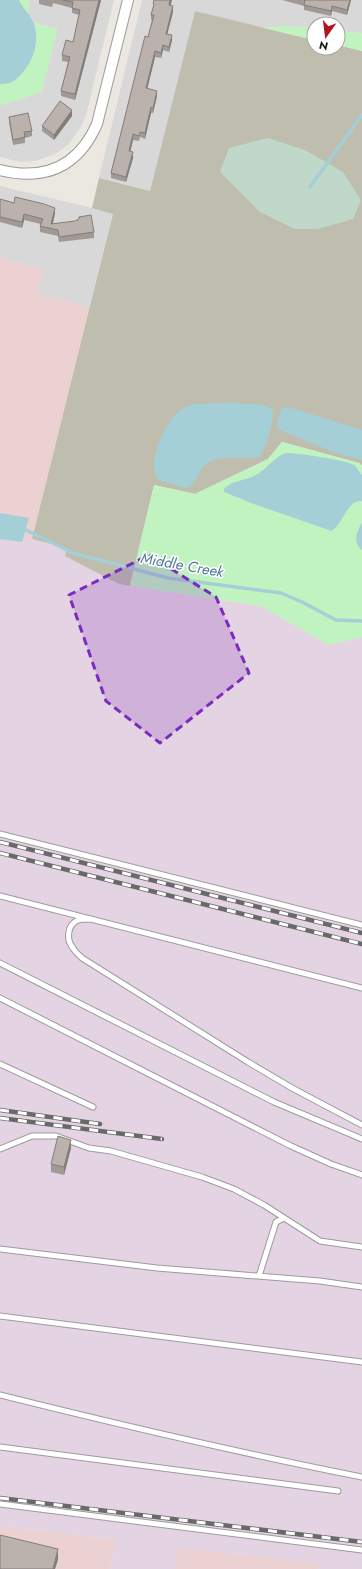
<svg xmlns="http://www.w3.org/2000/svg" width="362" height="1569" font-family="Jost,sans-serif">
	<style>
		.residential { fill: #d9d8d8 }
		.commercial { fill: #ebd1d2 }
		.industrial { fill: #e4d3e2 }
		.construction { fill: #bfbdad }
		.wetland { fill: #bfd8ca }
		.park { fill: #c0f3c0 }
		.water { fill: #a4cfd6 }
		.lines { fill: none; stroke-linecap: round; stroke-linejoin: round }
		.stream { stroke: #a4cfd6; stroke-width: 3.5 }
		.lane-casing { stroke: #9c9c9c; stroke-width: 7 }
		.street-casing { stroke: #9c9c9c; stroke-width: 12 }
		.lane { stroke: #fff; stroke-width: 5 }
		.street { stroke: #fff; stroke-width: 10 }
		.rail-casing { stroke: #696969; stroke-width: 4.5 }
		.rail { stroke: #fff; stroke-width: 3; stroke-dasharray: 9; stroke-linecap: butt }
		.wall { fill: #a19996 }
		.shaded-wall { fill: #837d7a }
		.building { fill: #bbb2ae; stroke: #837d7a }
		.marked { fill: #7b2cbf; fill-opacity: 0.2; stroke: #7b2cbf; stroke-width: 3; stroke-dasharray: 8 5; stroke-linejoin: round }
		.labels { text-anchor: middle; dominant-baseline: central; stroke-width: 3; stroke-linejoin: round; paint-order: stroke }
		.water-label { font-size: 15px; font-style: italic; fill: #4e7a99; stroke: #fff }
	</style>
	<rect width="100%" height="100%" fill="#ebe7e1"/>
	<path class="residential" d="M30,0H114L86,115L81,127L68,145L55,154L36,161L20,162L0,157V105H2L42,92L57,29L25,21Z
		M142,0H362V33L338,31V24H314V28L288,26L264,28L195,11L150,191L99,178Z
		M0,186L113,213L90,308L37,294L43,269L0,258Z"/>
	<path class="commercial" d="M0,258L43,269L37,294L90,308L32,539L0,531Z
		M0,1526L117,1540L109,1569H0Z
		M180,1547L244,1555L319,1563L317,1569H174Z"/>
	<path class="industrial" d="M0,531L67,548L119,584L261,606L329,645L362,637V1569H317L318,1563L180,1548L174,1569H109L117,1540L0,1526Z"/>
	<path class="construction" d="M195,11L314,40V48H338V45L362,51V466L359,463L282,442L268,459L195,494L154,485L130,586L119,584L65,556L67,548L32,539L113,214L92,208L99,178L150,191Z"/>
	<path class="wetland" d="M268,138L305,150L343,172L361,200L353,219L318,229H295L260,212L220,172L229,148Z"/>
	<path class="park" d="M0,0H30L25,21L57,29L42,92L2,105H0Z
		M288,26L314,28V40L264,28Z
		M338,31L362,33V51L338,45Z
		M282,442L359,463L362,466V637L329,645L261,606L130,586L154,485L195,494L268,459Z"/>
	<path class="water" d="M0,0H19C23,9 31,15 34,24C41,43 31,68 15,80C11,83 5,84 0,84Z
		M233,403C245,404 264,402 273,410C273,425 267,445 259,457C241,460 222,453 206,464C199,470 196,481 190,487L185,488L159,480C144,467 167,415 184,408C198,401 218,404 233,403Z
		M284,407L295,409L362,430V460L336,453L280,430L277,426L281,409Z
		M286,453C298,453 345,460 354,465C357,467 359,472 362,475V501C346,500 344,524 331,531L326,529L251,503L224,492V489C232,480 245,481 256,475C267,469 274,457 286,453Z
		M0,513L29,518L22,542L0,539Z
		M362,522V550C352,542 357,532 362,522Z"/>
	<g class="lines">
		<path class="stream" d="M310,187L362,115
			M22,528L73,553L168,578L281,593L302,602L336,620L362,621"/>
		<g class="lane-casing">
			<path id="lane" d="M0,834L362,925
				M0,896L362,988
				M91,919C87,919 82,919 78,920C67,925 66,940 73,948C75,952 79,955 82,958L248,1062L292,1088L362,1125
				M0,963L274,1102L362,1139
				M0,998L291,1146L331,1164L362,1175
				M0,1064L93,1107
				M0,1149L32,1136H56L89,1148L111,1151L202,1177L234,1189L264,1205L320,1241L362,1247
				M0,1249L157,1268L320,1281L362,1287
				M259,1276L276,1222L284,1218
				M0,1316L362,1362
				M0,1395C120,1425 240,1453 362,1477
				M0,1447L338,1491
				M0,1504L362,1550"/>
		</g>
		<g class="street-casing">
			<path id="street" d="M0,170C45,181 78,167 97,124L128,0"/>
		</g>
		<use href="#lane" class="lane"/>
		<use href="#street" class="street"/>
		<g class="rail-casing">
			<path id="rail" d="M0,842L362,933
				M0,853L362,944
				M0,1110L100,1124
				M0,1118L162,1139
				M0,1498L362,1542"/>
		</g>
		<use href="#rail" class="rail"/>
	</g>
	<path class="wall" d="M39,0H101L75,100L61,96V91L68,62L62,61V55L73,42L79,15L72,13V8L53,3L52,7L39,4Z
		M282,0H351L347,15L332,11L331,16L304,10V6Z
		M153,3L170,6L173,12L167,34L172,40L169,52L163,50L161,58L155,57L147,89L157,96L153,113H151L145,139L140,137L139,141L133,140L130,152L133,158L126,182L111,178V173L148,37L152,20H151V15L153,9Z
		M72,116L54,140L42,131V126Z
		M9,117L32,131V136L25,138V143L13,145L9,122Z
		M0,199L55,213L53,224L94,232V238L59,242L58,236L40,232V226L41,224L24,220L22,228L0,222Z
		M71,1148L64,1175L51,1172V1164Z"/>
	<path class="shaded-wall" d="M99,0H101L75,100V94Z
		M170,0H172L169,11V5Z
		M350,0H351L347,15V10Z
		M173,6V12L166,39V34Z
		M332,6V11L331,16V11Z
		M172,35V40L169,52V47Z
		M163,45V50L161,58V53Z
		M155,51V57L146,94V88Z
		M157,91V96L153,113V108Z
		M151,107V113L145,139V133Z
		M72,110V116L54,140V135Z
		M133,134V140L129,157V151Z
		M133,152V158L126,182V177Z
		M55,208V213L51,230V224Z
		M24,214V220L22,228V222Z
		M71,1140V1148L64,1175V1167Z
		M58,1549V1560L55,1569H53Z"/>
	<path class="building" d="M63,0H99L75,94L61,91L70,57L62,55L66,40L73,42L80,10L72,8L73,2Z
		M154,0H170L169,5L173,6L166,34L172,35L169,47L163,45L161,53L155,51L146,88L157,91L153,108L151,107L145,133L140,132L139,136L133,134L129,151L133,152L126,177L111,173L145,36L148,37L154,15H151L154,4L153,3Z
		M304,0H350L347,10L332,6L331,11L304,5L305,0Z
		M60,101L72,110L54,135L42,126Z
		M28,113L32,131L24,132L25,137L13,140L9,117Z
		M15,197L44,204L55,208L51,224L75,221L79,219V217L91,215L94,232L59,237L58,230L40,226L43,219L24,214L22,222L0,217V199L14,203Z
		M58,1136L71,1140L64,1167L51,1164Z
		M0,1535L58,1549L53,1569H0Z"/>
	<path class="marked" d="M149,555L216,597L249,673L160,743L106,701L69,595Z"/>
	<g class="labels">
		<g class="water-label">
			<text transform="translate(182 565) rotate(10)">Middle Creek</text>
		</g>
	</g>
	<g transform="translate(326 36) rotate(194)"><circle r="19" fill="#ffffff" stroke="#a4a4a4"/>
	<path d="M0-3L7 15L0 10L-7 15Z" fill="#b31220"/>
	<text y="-6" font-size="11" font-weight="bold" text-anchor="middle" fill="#1b1b1b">N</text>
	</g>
</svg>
